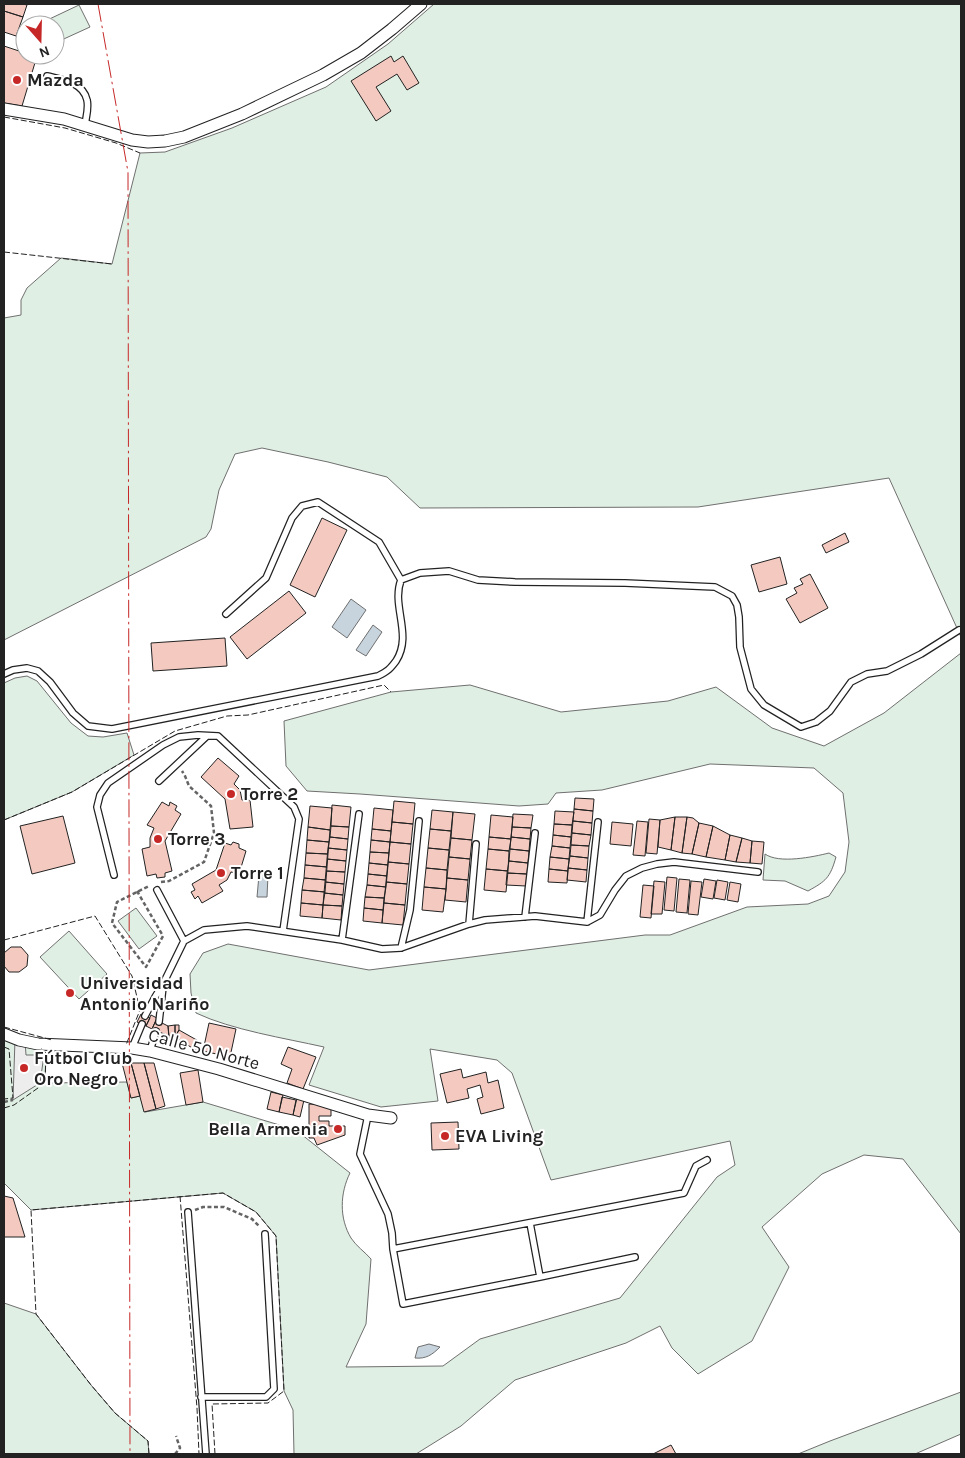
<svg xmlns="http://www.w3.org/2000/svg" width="965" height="1458" font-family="Karla,sans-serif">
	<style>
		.green { fill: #e0efe3; stroke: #6f6f6f }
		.parking { fill: #ededed; stroke: #6f6f6f }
		.water { fill: #c7d3dd; stroke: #6f6f6f }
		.building { fill: #f3c9c0; stroke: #222 }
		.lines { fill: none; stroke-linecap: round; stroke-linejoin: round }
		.lane-casing { stroke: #222; stroke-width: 8 }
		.street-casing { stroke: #222; stroke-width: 13 }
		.path { stroke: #646464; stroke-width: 2.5; stroke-dasharray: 4 2.5; stroke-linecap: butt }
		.lane { stroke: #fff; stroke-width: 5.5 }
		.street { stroke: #fff; stroke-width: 11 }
		.fence { stroke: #222; stroke-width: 1; stroke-dasharray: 6 2.5; stroke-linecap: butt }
		.power { stroke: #c62828; stroke-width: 1; stroke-dasharray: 18 4 2.5 4; stroke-linecap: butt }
		.poi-dot { fill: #c62828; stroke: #fff; stroke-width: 2 }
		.labels { text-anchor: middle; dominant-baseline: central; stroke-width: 4; stroke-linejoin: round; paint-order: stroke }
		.poi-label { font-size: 18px; font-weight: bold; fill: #222; stroke: #fff; text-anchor: start }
		.street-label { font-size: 18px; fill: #222; stroke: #fff }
	</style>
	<rect width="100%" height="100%" fill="#fff"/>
	<path class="green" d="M434,4H961V637L889,478L698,507L420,508L387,477L328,462L262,448L235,454L219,490L211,529L206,537L4,640V318L21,315V300L27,288L61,258L112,264L140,153L165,152L232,128L326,87L388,44Z
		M79,5L90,27L55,43V25H42L41,23Z
		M961,653V1234L903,1159L864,1155L822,1174L762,1227L789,1267L752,1341L698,1374L672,1348L660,1326L626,1343L515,1380L461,1426L416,1454H294L293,1410L284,1391L276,1236L256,1212L223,1193L31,1210L4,1183V1039L38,1044L46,1053L45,1083L127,1082L131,1098L140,1096L145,1112L203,1102L296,1130L350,1173C340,1193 339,1218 351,1238C356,1246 365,1252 371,1259L366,1324L346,1367L443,1366L480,1339L620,1298L717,1177L735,1165L730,1141L551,1180L512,1073L497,1060L430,1049L438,1101L381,1107L309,1085L324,1047C284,1038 232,1030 196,1013L191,993L190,974L203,953L228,944L369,970L645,935H670L747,907L808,904L829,896L845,872L849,842L843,793L814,768L710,764L602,790L556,793L548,804L519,806L360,794L307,791L286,766L284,721L391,692L470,685L561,712L668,701L716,687L772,728L824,746L884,713Z
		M27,676L37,681L71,723L88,736L103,737L127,733L134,755L72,792L4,820V683L15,678Z
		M829,853L836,857C830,878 826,881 808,891L785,881L763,880L765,854C779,864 813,857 829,853Z
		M136,908L157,936L139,949L118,921Z
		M69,931L107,974L79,999L40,957Z
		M4,1303L36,1314L91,1385L115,1413L148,1441L149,1454H4Z
		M961,1392V1434L915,1454H798L830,1441Z"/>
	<path class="parking" d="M15,1039L25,1041L26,1055H44L40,1083L13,1100Z"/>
	<path class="water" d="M351,599L366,610L347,638L332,627Z
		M373,625L382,632L366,656L356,650Z
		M259,875H268L267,897H257Z
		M429,1344L440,1347C432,1355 426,1359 415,1358L418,1347Z"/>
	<path class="building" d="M4,4H23L27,5L23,17L4,11Z
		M4,11L23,17L16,36L4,32Z
		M4,46L25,53V55L37,56L22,106L4,103Z
		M391,56L394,62L403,56L419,83L407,90L397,74L376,87L391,111L376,121L351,81Z
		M322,518L347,530L315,597L290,585Z
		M845,533L849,542L826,553L822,545Z
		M780,557L787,584L759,592L751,565Z
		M810,574L828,608L800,623L786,599L797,593L794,588L803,584L800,579Z
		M289,591L306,613L247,659L230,637Z
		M225,638L227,666L153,671L151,643Z
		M218,758L239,776L234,784L240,790L242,800H250L253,827L230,829L225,799L201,777Z
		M575,798L594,799L593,811L574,809Z
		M394,801L415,803L413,824L392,822Z
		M162,802L169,806L170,802L177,806L175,810L181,814L165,841L172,871L165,873V877L157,878L156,874L147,876L142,849L150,847V838L154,828L147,825Z
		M332,805L351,807L349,827L331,826Z
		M310,806L332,808L330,830L308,827Z
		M374,808L393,810L391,831L372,829Z
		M574,809L593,811L592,823L573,821Z
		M432,810L453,812L451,831L430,829Z
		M555,811L574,812L572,825L554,824Z
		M453,812L475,814L472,840L451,838Z
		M513,814L533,815L531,828L512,827Z
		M491,815L513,817L511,839L489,837Z
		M63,816L75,863L32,874L20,826Z
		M675,817H687L682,853L671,850Z
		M675,817L671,850L658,847L660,820Z
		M687,817L693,818L699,823L692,854L682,853Z
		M649,819L660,820L657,854L646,853Z
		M573,821L592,823L591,835L572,833Z
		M637,821L648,822L645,856L633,855Z
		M392,822L413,824L411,844L390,842Z
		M612,822L633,824L631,846L610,844Z
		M699,823L713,826L706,857L692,854Z
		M554,824L572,825L571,837L553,835Z
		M331,826L349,827L348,839L330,837Z
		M713,826L730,835L725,860L706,857Z
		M308,827L330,830L329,842L307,840Z
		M512,827L531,828L530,839L511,837Z
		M372,829L391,831L390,842L371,840Z
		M430,829L451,831L449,850L428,848Z
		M572,833L591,835L589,846L571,845Z
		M553,835L571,837L570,848L552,846Z
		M730,835L742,838L736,862L725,860Z
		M330,837L348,839L347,850L328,848Z
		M489,837L511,839L509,851L488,849Z
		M511,837L530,839L529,851L510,849Z
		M451,838L472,840L470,859L449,857Z
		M742,838L752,841L750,863L736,862Z
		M307,840L329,842L328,854L306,853Z
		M371,840L390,842L389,853L370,852Z
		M752,841L764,842L762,864L750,863Z
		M233,842L239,844V848L246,851L239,874L231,872L227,880L219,885L223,891L202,903L198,896L195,899L191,892L195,890L192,884L216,870L225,843L231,845Z
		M390,842L411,844L409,864L388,862Z
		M571,845L589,846L588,858L570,856Z
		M552,846L570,848L569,859L550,857Z
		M328,848L347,850L346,861L327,859Z
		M428,848L449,850L447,870L426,868Z
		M488,849L509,851L508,871L486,869Z
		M510,849L529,851L528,863L509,861Z
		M370,852L389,853L388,865L369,863Z
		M306,853L328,854L327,867L305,865Z
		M570,856L588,858L587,870L568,868Z
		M449,857L470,859L468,880L447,878Z
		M550,857L569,859L568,871L549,869Z
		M327,859L346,861L345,872L326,871Z
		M509,861L528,863L527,874L507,873Z
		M388,862L409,864L407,884L386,882Z
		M369,863L388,865L387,876L368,874Z
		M305,865L327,867L326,880L304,878Z
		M426,868L447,870L446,889L424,887Z
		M568,868L587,870L586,882L567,880Z
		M486,869L508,871L506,892L484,890Z
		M549,869L568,871L567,883L548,882Z
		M326,871L345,872L344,884L325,882Z
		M507,873L527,874L526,886L506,885Z
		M368,874L387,876L386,887L367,885Z
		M667,877L677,878L674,911L664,910Z
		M304,878L326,880L325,892L302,890Z
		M447,878L468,880L466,902L445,900Z
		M679,879L690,880L687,913L676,912Z
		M704,879L716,881L713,899L701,897Z
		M717,880L728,882L725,900L714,898Z
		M654,881L665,882L662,914H651Z
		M691,881L702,882L698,915L688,914Z
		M325,882L344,884L343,895L324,893Z
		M386,882L407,884L405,905L384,903Z
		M730,882L741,884L738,902L727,900Z
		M367,885L386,887L384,898L365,897Z
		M643,885L654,886L651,918L640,917Z
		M424,887L446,889L443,912L422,910Z
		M302,890L325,892L323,905L301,903Z
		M324,893L343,895L342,906L323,905Z
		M365,897L384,898L383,910L364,908Z
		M301,903L323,905L322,918L300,916Z
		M384,903L405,905L403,925L382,923Z
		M323,905L342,906L341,920L322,918Z
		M364,908L383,910L382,923L363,921Z
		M11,947H21L28,955L27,966L19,972H9L4,966V953Z
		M141,1014L150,1018L146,1026L137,1022Z
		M151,1015L157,1018L152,1029L146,1026Z
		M156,1020L168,1026L169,1036L152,1029Z
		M209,1023L236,1029L230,1057L203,1051Z
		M175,1025H179V1030L175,1037Z
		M175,1025V1037L169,1038L168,1026Z
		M179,1030L202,1043L197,1051L175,1037Z
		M288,1047L316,1057L303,1089L287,1083L292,1069L281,1064Z
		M122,1063H131L140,1096L131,1098Z
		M131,1063H144L156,1109L144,1112Z
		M144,1063H154L165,1106L156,1109Z
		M461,1069L463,1078L486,1072L488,1083L498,1080L504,1108L481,1114L477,1099L483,1097L480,1085L467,1089L469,1098L447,1103L440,1074Z
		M198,1070L203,1102L186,1105L180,1073Z
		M271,1092L283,1095L279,1112L267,1109Z
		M282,1097L296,1100L293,1115L279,1112Z
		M297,1098L304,1100L300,1117L293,1115Z
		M309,1104L331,1105V1116H319V1121H329V1126H345V1135L317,1145L314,1138H309Z
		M458,1122L459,1149L432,1150L431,1123Z
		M4,1196L13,1198L25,1237H4Z
		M671,1445L676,1454H653Z"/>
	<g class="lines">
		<g class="lane-casing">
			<path id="lane" d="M47,76C63,80 83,82 87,100C89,108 86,117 85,125
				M401,580L420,573L449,571L478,580L515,582L625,583L715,587L732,596L737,605L739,617L740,647L751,689L764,705L801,727L816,722L830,711L851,682L867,674L887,671L921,654L959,630
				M226,614L266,578L292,518L302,506L318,502L379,542L401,580
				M4,674L13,670L27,668L38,671L50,682L73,713L88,726L112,729L378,676C388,671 390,669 396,661C413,635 391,606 401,580
				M159,781L207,736
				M114,875L97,807L100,795L108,783L163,745L179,737L198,735L218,736L294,807L299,819L283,931
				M157,890L184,941
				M525,917L535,833
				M587,922L598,822
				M469,924L476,844
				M342,940L359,814
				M401,948L410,910L419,821
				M145,1016L155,997L163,984L184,941L204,930L247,926L342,940L382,949L401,948L469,924L485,920L535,916L587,922L600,915L615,890L626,876L642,868L657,864L674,862L758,872
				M159,1022L163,987
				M132,1048L142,1024
				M150,1051L156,1031
				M368,1115L360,1154L388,1214L392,1233L393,1249L403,1304L540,1277L635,1257
				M188,1212L206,1454
				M530,1223L540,1277
				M393,1249L684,1193L696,1166L707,1160
				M201,1397H266L274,1389L265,1234"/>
		</g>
		<g class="street-casing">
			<path id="street" d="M4,109L64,119L132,140L148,142L165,141L184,137L242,114L323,75L361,53L392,29L421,4
				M4,1034L19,1040L38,1044L132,1048L150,1051L219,1069L368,1115L391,1118"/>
		</g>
		<path class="path" d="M161,882L169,881L204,862L214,833L211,806L189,786L185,776L182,771
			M137,891L163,936L146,967L112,923L117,902L149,886
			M4,1102L13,1100
			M195,1210L203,1207H224L252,1219L260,1227
			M175,1454L180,1448L176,1436"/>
		<use href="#lane" class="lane"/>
		<use href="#street" class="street"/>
		<path class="fence" d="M4,117L65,128L116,143L140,153
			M4,252L112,264
			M4,820L72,792L175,731L227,716L248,715L384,685L391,692
			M4,940L95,916L132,976L140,1010L126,1045
			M4,1027L52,1040
			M4,1047L9,1049L13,1098L4,1099
			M4,1108L14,1105L45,1083L46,1053L41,1048
			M180,1196L197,1408L199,1454
			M149,1454L148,1441L115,1413L91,1385L36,1314L31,1210L223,1193L256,1212L276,1236L284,1391L268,1403L212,1404L215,1454"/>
		<path class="power" d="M98,4L128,172L130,1454"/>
	</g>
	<g class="poi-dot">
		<circle cx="17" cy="80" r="5"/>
		<circle cx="231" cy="794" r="5"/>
		<circle cx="158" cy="839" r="5"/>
		<circle cx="221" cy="873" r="5"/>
		<circle cx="70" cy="993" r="5"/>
		<circle cx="24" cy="1068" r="5"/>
		<circle cx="338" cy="1129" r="5"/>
		<circle cx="445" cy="1136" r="5"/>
	</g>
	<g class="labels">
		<g class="poi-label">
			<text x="27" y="80">Mazda</text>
			<text x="241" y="794">Torre 2</text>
			<text x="168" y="839">Torre 3</text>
			<text x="231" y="873">Torre 1</text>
			<text x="80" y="983">Universidad<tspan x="80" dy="21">Antonio Nariño</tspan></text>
			<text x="34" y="1058">Fútbol Club<tspan x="34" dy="21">Oro Negro</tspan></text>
			<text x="328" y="1129" text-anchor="end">Bella Armenia</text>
			<text x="455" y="1136">EVA Living</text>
		</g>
		<g class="street-label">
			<text transform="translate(204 1049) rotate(15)">Calle 50 Norte</text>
		</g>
	</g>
	<rect width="965" height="1458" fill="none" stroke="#222222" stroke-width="10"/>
	<g transform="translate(40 40) rotate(160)"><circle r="24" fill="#ffffff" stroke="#a7a7a7"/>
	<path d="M0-4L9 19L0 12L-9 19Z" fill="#c62828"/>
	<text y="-8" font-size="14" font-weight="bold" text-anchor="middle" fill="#222222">N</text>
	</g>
</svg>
